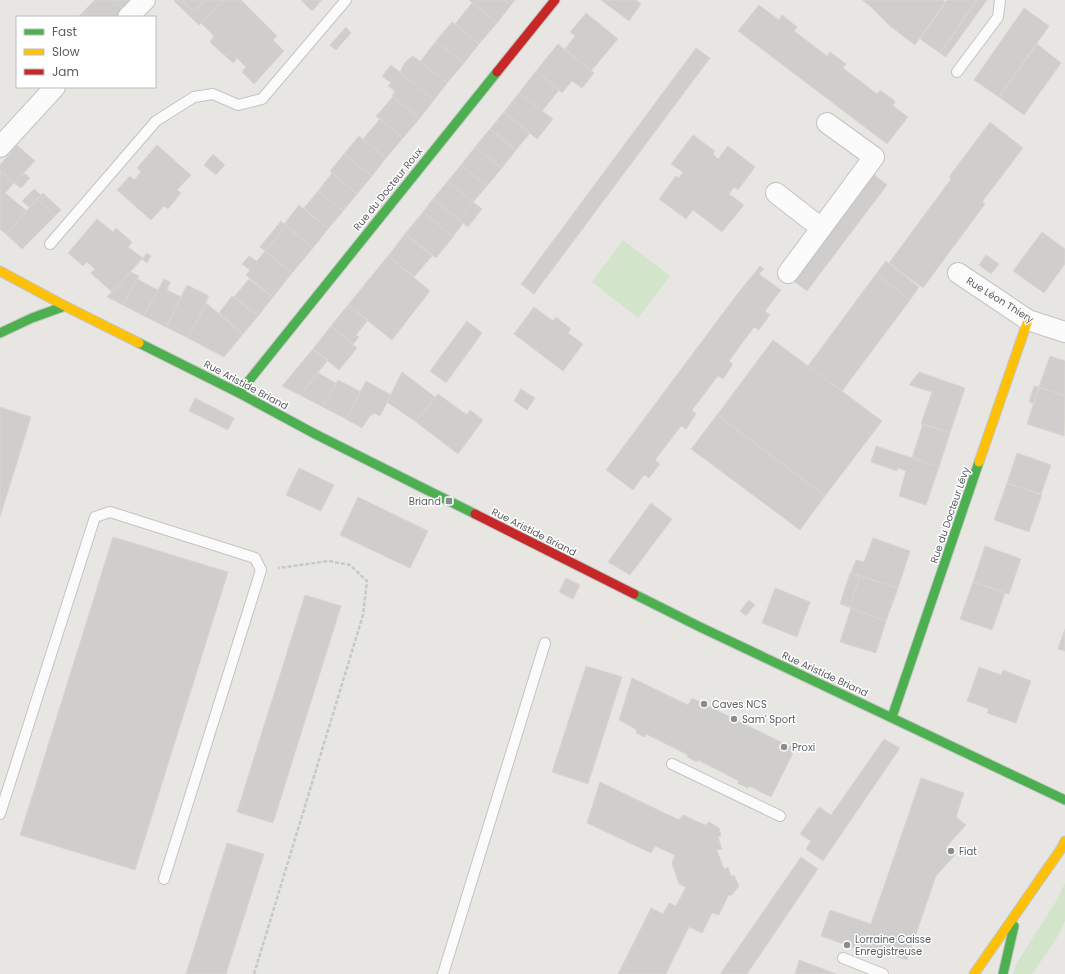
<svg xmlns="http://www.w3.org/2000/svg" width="1065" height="974" font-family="Poppins,sans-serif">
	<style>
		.green { fill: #d2e5cb }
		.building { fill: #d0cecc; stroke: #d8d5d1 }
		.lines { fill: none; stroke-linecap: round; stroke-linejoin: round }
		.lane-casing { stroke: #c4c3c3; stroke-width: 12 }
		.street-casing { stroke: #c4c3c3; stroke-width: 22 }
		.fast-casing { stroke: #c4c5c4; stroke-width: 11 }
		.slow-casing { stroke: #c4c5c4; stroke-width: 11 }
		.jam-casing { stroke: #c4c5c4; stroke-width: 11 }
		.path { stroke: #c4cac5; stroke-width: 2.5; stroke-dasharray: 4 2; stroke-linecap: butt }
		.lane { stroke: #fcfbfb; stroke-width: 10 }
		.street { stroke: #fcfbfb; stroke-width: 20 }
		.fast { stroke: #4caf50; stroke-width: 9 }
		.slow { stroke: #ffc107; stroke-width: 9 }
		.jam { stroke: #c62828; stroke-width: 9 }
		.poi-dot { fill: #8a8d8e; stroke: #fff; stroke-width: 1.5 }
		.labels { text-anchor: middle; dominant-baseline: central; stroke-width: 3; stroke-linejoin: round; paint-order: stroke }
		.street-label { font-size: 10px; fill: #585d61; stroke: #fff }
		.poi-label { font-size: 10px; fill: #585d61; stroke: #fff; text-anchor: start }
	</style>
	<rect width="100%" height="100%" fill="#e8e6e2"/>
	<path class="green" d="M623,240L670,276L638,318L592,282Z
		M1065,883V921L1060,932L1053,944L1032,974H1013L1016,964L1055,903Z"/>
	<path class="building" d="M95,0H113L123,9L115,17H89L83,12Z
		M113,0H131L123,9Z
		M175,0H181L194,12L205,0H223L199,25L174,1Z
		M181,0H205L194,12Z
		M223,0H241L277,36L273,40L284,51L254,84L242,72L246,67L230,51L225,56L210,42L214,36L201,23Z
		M301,0H322L312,11Z
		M469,0H504L511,5L497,23Z
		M504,0H515L511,5Z
		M601,0H636L641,4L629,21Z
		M862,0H943L945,2L915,45L890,26L870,6Z
		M947,0H977L940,53L920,39Z
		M977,0H987L946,57L940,53Z
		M472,3L497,23L479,44L455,24Z
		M759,5L779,20L782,15L797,27L794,31L827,56L830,52L846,64L843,68L877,94L880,90L895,101L893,106L908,117L887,144L738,31Z
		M1024,8L1049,26L999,97L974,80Z
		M83,12L89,17H78Z
		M586,13L618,39L591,71L565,49L575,36L570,32Z
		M452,22L479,44L464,63L436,41Z
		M346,27L351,33L336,50L330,45Z
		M436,41L464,63L447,83L420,62Z
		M558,44L594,73L582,88L572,81L562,93L536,71Z
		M1037,44L1061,63L1024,115L999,97Z
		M696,48L710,58L534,294L521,284Z
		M230,51L237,58L233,63L225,56Z
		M413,56L447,83L434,100L400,72L405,62Z
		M391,65L434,100L420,118L392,96L395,91L388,86L391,83L382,76Z
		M536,71L559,90L542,111L519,93Z
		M519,93L553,119L537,139L504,112Z
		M393,97L420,118L403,138L376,116Z
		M504,112L530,133L516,150L490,129Z
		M380,119L403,138L386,158L363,139Z
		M990,122L1023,148L982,202L985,204L923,288L889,263L951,179L949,177Z
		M490,129L516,150L502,168L475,147Z
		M693,135L715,151L713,154L718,159L728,146L755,167L738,190L734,187L729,194L744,205L722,232L693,210L686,219L659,199L676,176L679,178L683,172L671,164Z
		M359,136L386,158L372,176L344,154Z
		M17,145L35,161L14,183L0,170V165Z
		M157,145L191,175L177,190L181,193L168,209L164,206L151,220L117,190L130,176L134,180L141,172L137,168Z
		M475,147L502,168L487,186L461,165Z
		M213,154L225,165L216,175L204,165Z
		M344,154L372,176L357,194L330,171Z
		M461,165L487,186L473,202L448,181Z
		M0,170L14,183L0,199Z
		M24,173L30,178L21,188L14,183Z
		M332,173L357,194L343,211L318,191Z
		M873,174L887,185L807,291L792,280Z
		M448,181L473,202L459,220L433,199Z
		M34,189L41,195L30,208L22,201Z
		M318,191L343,211L328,229L304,208Z
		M5,193L27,211L6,234L0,229V199Z
		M43,193L61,210L55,216L37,199Z
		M37,199L55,216L22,249L6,234Z
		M433,199L463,223L453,237L423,212Z
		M473,202L482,209L468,227L459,220Z
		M299,205L328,229L313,248L284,224Z
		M423,212L453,237L436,258L405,234Z
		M97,219L113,232L116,228L132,242L128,247L143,258L112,292L91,273L95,269L87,262L83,266L68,253Z
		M281,221L286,226L265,251L260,247Z
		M286,226L313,248L292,273L265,251Z
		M1042,232L1065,249V264L1044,293L1013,271Z
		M405,234L432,256L414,277L388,256Z
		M265,251L292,273L273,297L246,275L250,270L242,264L249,256L257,261Z
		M147,253L151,256L147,263L142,259Z
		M986,255L999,264L991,274L979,265Z
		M388,256L430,291L392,340L348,305Z
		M886,261L919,287L910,300L876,274Z
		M760,266L764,269L759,274L781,290L765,311L770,315L759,330L754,327L729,361L733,364L723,379L718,376L692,410L696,414L686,429L681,426L655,460L660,464L649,478L644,475L633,490L606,470L735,297Z
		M130,272L139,276L123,305L107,297Z
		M876,274L910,300L842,391L808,366Z
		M137,279L158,290L144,316L123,305Z
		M164,279L170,282L167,290L181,297L166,327L144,316Z
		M249,279L273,297L258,316L234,297Z
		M187,285L209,296L188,338L166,327Z
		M232,296L258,316L243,334L219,313Z
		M206,303L243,334L224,357L188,338Z
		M348,305L368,320L356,335L359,337L353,344L331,326Z
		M534,307L553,321L556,317L571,329L568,333L583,344L563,371L514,334Z
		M467,321L482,333L446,383L430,371Z
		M331,326L357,348L339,370L313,349Z
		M773,340L882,421L825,496L717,415Z
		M313,349L328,360L300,395L282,386Z
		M1050,356L1065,361V396L1039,387Z
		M402,372L435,397L416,422L387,402Z
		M919,372L965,388L950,433L921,424L932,392L909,385Z
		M318,373L336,383L323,407L300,395Z
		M338,380L361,392L346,419L323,407Z
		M366,381L391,395L380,416L374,413L369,417L362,428L346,419Z
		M1034,386L1039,387L1034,404L1029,402Z
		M1039,387L1065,396L1064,436L1027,424Z
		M521,389L535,398L527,410L514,401Z
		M438,394L467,415L470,410L483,420L458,454L416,422Z
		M195,398L234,418L228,430L189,411Z
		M0,407L31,417L0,517Z
		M717,415L825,496L800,530L691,449Z
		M923,424L950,433L939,467L912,458Z
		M876,446L939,467L926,505L899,496L906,471L898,468L897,471L871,462Z
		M1017,453L1051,465L1041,494L1007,483Z
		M299,468L334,485L321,511L286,495Z
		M1007,483L1042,495L1029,532L994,520Z
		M358,497L428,531L410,568L340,535Z
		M651,503L672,519L630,575L608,562Z
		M113,537L228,572L135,870L20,835Z
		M873,538L910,551L898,588L851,573L856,560L864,562Z
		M985,546L1021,559L1009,594L973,582Z
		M850,573L860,576L849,607L840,604Z
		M860,576L898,588L886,621L849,607Z
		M566,578L580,585L573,599L559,592Z
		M973,582L1005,593L992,630L960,619Z
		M775,588L810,602L797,637L762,623Z
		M305,595L341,606L273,823L237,812Z
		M749,600L755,605L746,616L740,611Z
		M851,608L886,621L876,653L840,642Z
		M1065,629V651L1058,649Z
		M586,666L622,677L588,784L552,772Z
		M979,667L1001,675L1003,670L1031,681L1016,723L987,713L989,709L967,701Z
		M632,678L688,705L692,698L795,749L771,797L749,786L748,788L737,783L739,781L698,760L697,762L687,757L688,755L646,734L645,737L636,733L637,730L619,720Z
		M884,739L900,748L823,861L806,849L811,841L800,834L819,807L831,815Z
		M921,778L964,793L956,817L966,825L946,847L955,855L936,876L907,960L872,948L870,954L821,936L830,910L871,924Z
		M600,782L679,820L683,815L705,825L709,822L719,828L721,836L718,837L722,849L717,850L724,869L728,867L731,876L734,875L739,886L732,895L728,896L719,915L712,913L702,933L689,927L666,974H618L651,908L663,914L669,903L676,906L686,887L679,884L672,863L675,855L655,846L651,853L587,823Z
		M227,843L264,854L226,974H186Z
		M801,857L818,869L747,974H720Z
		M799,960L810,964L836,974H795Z"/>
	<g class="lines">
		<g class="lane-casing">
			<path id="lane" d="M957,72L998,17L1000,0
				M50,244L156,121L194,97L213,94L238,105L262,99L346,0
				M672,764L780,816
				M0,814L95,517L110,512L255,558L261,570L164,879
				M843,958L883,974
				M443,974L545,643"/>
		</g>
		<g class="street-casing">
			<path id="street" d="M128,17L145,0
				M0,147L55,87
				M776,193L821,228
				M788,273L874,157L827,123
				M958,273L1028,320L1065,332"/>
		</g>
		<g class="fast-casing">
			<path id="fast" d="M0,333L32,318L65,306
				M139,343L239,393L315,434L475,514
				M239,393L497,72
				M634,594L700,627L1065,800
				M892,717L979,462
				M1003,974L1014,926"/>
		</g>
		<g class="slow-casing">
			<path id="slow" d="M0,271L65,306L139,343
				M979,462L1028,320
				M974,974L1061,849L1065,841"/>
		</g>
		<g class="jam-casing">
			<path id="jam" d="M497,72L555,0
				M475,514L634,594"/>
		</g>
		<path class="path" d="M254,974L363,615L367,581L350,565L329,561L278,568"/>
		<use href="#lane" class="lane"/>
		<use href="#street" class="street"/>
		<use href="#fast" class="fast"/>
		<use href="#slow" class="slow"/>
		<use href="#jam" class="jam"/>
	</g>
	<g class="poi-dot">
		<rect x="445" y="497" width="8" height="8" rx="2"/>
		<circle cx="704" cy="704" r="4"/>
		<circle cx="734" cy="719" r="4"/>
		<circle cx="784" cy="747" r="4"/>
		<circle cx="951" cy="851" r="4"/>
		<circle cx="847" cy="945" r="4"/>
	</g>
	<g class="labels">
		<g class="street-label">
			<text transform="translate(388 189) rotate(-51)">Rue du Docteur Roux</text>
			<text transform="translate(1000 300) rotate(32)">Rue Léon Thiery</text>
			<text transform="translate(246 385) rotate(28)">Rue Aristide Briand</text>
			<text transform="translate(950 515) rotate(-71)">Rue du Docteur Lévy</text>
			<text transform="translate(534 532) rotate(27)">Rue Aristide Briand</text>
			<text transform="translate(825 674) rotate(25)">Rue Aristide Briand</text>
		</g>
		<g class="poi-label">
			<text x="441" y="501" text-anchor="end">Briand</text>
			<text x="712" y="704">Caves NCS</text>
			<text x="742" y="719">Sam' Sport</text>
			<text x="792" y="747">Proxi</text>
			<text x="959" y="851">Fiat</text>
			<text x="855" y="939">Lorraine Caisse<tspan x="855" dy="12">Enregistreuse</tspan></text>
		</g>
	</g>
	<rect x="16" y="16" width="140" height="72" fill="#ffffff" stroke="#bcbec0"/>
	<rect x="24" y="29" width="20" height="6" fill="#4caf50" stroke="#bcbec0"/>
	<text x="52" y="36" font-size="12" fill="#585d61">Fast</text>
	<rect x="24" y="49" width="20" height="6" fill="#ffc107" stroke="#bcbec0"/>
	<text x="52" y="56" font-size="12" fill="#585d61">Slow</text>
	<rect x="24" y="69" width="20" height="6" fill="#c62828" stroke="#bcbec0"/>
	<text x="52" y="76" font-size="12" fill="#585d61">Jam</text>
</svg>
